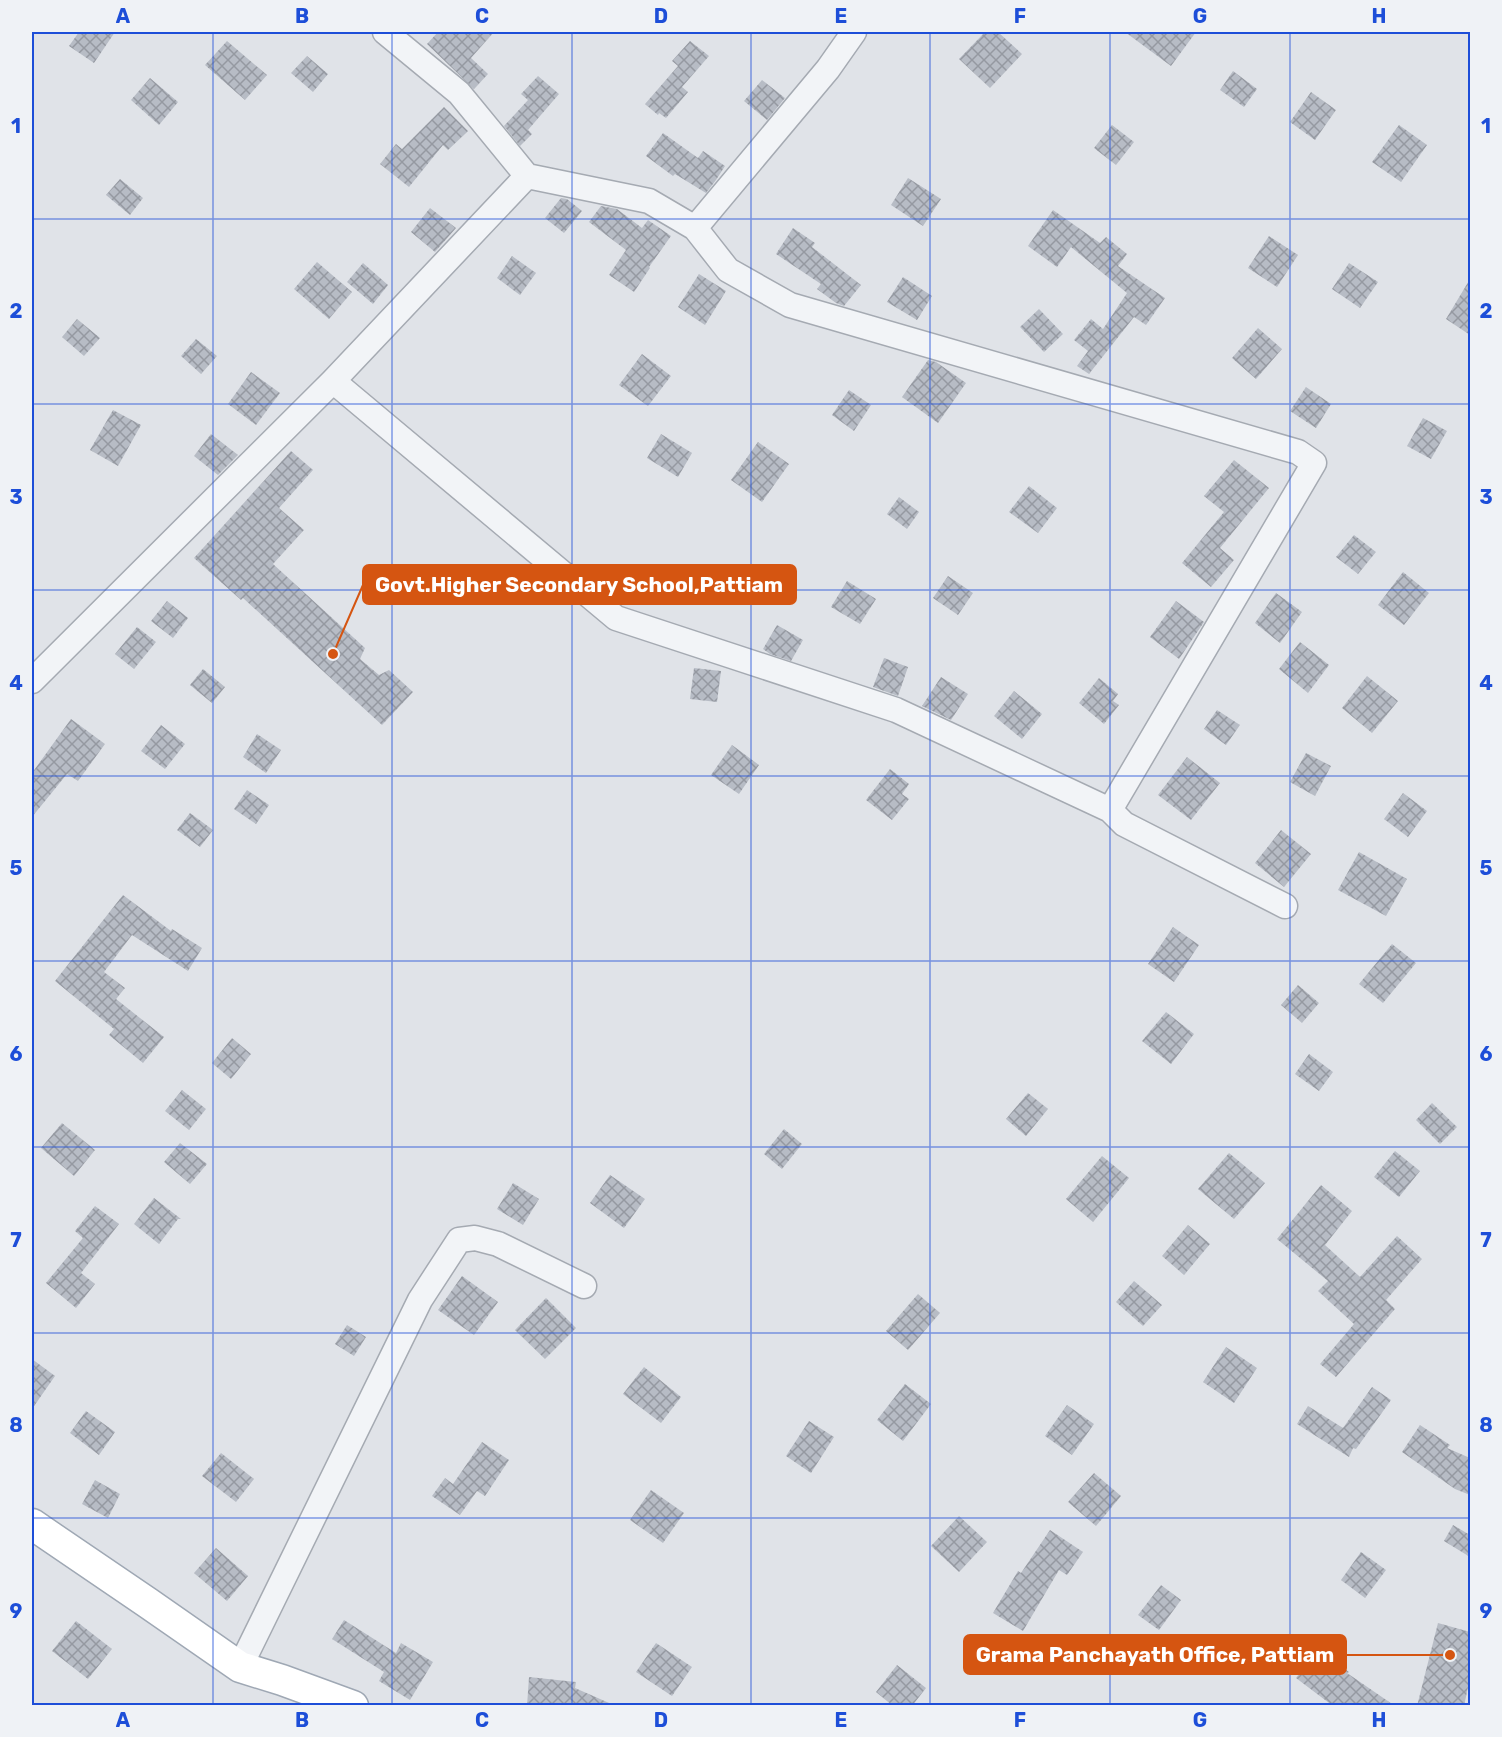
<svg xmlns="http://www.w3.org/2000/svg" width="1502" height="1737" font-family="Rubik,sans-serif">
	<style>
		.building { fill: url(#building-cross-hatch) }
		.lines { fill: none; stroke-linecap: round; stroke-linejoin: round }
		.minor-casing { stroke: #a5aab2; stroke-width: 27 }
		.major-casing { stroke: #9fa8b4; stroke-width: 33 }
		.minor { stroke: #f2f4f7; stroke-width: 24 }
		.major { stroke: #fff; stroke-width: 30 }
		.grid { fill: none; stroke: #1d4ed8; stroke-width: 1.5; stroke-opacity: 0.55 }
		.leader { fill: none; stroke: #d55511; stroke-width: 2 }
		.callout-dot { fill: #d55511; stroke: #eff2f6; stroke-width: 2 }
		.callout { fill: #d55511; stroke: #d55511; stroke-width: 2 }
		.callout-label { font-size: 21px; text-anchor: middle; font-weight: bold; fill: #fff }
		.neatline { fill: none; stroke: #1d4ed8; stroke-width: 2 }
		.grid-label { font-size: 20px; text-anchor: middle; font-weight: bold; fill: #1d4ed8 }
	</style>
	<defs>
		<pattern id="building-cross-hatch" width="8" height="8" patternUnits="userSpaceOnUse" patternTransform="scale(1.5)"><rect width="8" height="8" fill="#b7bcc5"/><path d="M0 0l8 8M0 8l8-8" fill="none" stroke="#9599a1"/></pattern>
	</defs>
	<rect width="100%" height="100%" fill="#e0e3e8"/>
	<path class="building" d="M79,32H115L94,63L69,46Z
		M438,32H494L471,58L488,74L474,89L427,44Z
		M985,32H998L1022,54L990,88L959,59Z
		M1125,32H1196L1171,66Z
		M227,41L267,75L245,100L205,65Z
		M690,41L709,56L682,87L688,92L666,118L659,113L658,115L645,104L678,66L672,61Z
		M307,56L328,74L313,92L291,73Z
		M1233,71L1257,89L1244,107L1220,90Z
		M538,76L559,94L528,130L532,134L520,146L504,126L528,100L521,94Z
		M150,78L178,102L159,125L131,100Z
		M762,80L785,98L767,120L744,101Z
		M1311,92L1336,110L1315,140L1290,122Z
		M444,107L468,131L448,150L443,145L409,187L380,164L396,144L402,149Z
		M1112,125L1134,142L1116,165L1094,148Z
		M1399,125L1427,145L1401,182L1372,162Z
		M663,133L698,158L703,151L725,166L716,180L706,193L675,174L673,176L646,156Z
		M908,178L941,199L923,226L891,205Z
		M120,179L143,198L130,215L106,195Z
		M561,198L567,199L582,211L564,233L545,218Z
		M601,206L617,209L642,228L648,220L671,236L649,267L650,268L634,292L609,275L626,250L589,222Z
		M430,208L456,228L435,252L411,232Z
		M1053,210L1100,243L1106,237L1127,254L1118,266L1165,298L1146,325L1134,317L1089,374L1077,366L1088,351L1074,340L1091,319L1103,329L1127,293L1071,247L1057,267L1028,246Z
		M793,228L815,243L812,247L861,285L844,306L836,303L817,289L821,284L776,254Z
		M1269,236L1298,255L1277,287L1248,268Z
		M512,256L536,273L520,295L497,278Z
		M317,262L352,292L329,319L294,289Z
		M363,263L388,285L373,304L347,282Z
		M1349,263L1378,282L1360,308L1332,289Z
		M699,274L726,291L705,325L678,307Z
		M903,277L932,296L917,320L887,302Z
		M1470,279V335L1446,319Z
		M1039,309L1063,334L1044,352L1020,327Z
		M77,319L100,338L84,356L62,337Z
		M1258,328L1282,349L1256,379L1232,358Z
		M196,339L217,356L201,374L181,356Z
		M642,354L671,376L648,406L619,385Z
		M928,360L936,362L966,383L938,423L902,397Z
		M251,372L280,393L256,425L228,404Z
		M1306,387L1331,404L1316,428L1290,411Z
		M849,390L871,405L854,431L832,415Z
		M113,410L141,425L118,466L90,450Z
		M1423,418L1447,431L1431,459L1407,446Z
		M211,434L238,455L218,475L194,456Z
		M661,434L692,453L678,477L647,458Z
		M758,442L789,464L762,502L731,480Z
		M291,451L313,470L279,508L304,530L273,564L365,648L360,659L379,675L389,670L413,692L382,725L243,598L241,600L194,558Z
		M1234,460L1269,488L1220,548L1234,560L1211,587L1182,563L1224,512L1204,496Z
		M1029,486L1057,508L1038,533L1009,512Z
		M899,497L919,512L907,529L887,514Z
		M1354,535L1376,552L1358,574L1336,557Z
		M1403,572L1429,593L1404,625L1378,605Z
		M948,576L973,593L958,615L933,598Z
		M847,581L876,599L860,624L831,607Z
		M1276,593L1302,612L1280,643L1255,623Z
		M167,601L188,618L173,638L151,621Z
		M1176,601L1204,622L1179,659L1150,637Z
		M777,625L803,640L791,661L770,654L763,649Z
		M137,627L156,642L134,669L115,654Z
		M1300,642L1329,665L1308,693L1279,669Z
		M884,658L908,667L898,696L873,687Z
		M694,668L721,671L717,702L690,699Z
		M203,669L225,687L212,703L190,685Z
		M1367,676L1398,701L1372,733L1342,708Z
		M941,677L968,694L951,720L922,706Z
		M1099,678L1118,694L1113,701L1119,705L1104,724L1079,703Z
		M1014,691L1042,714L1022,739L994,716Z
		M1217,710L1240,725L1226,745L1204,729Z
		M71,719L105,744L78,781L67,774L32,817V773Z
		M161,725L185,744L165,769L141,751Z
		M257,734L281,750L266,773L243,757Z
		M732,745L759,765L739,794L711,775Z
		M1306,753L1331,766L1315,796L1290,782Z
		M1187,757L1220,783L1191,820L1158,795Z
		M890,769L909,784L902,794L909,799L892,820L866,800Z
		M247,790L269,805L256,824L234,809Z
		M1403,793L1427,811L1408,837L1384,819Z
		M190,813L213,830L200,847L177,830Z
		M1281,830L1311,854L1284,887L1255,863Z
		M1359,852L1407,879L1386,916L1338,890Z
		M123,895L171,931L172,929L202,948L188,971L132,935L104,972L125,988L116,999L164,1037L143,1063L109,1035L114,1029L55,981Z
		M1173,927L1199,945L1174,982L1148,964Z
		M1392,944L1416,963L1383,1003L1359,984Z
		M1298,985L1319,1003L1302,1023L1281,1005Z
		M1166,1012L1194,1034L1171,1064L1142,1041Z
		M232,1038L251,1054L231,1079L212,1063Z
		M1309,1054L1333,1072L1319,1091L1295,1074Z
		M182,1090L206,1109L189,1130L165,1111Z
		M1028,1093L1048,1109L1026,1136L1006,1119Z
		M1432,1103L1457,1127L1440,1144L1416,1120Z
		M62,1123L95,1150L74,1176L41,1148Z
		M784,1129L802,1144L782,1169L764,1154Z
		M180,1143L207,1164L190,1184L164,1162Z
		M1395,1151L1420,1171L1399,1197L1374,1177Z
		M1229,1153L1265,1183L1234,1219L1198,1189Z
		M1102,1156L1129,1178L1093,1222L1066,1199Z
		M610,1175L645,1199L624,1228L590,1203Z
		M513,1183L539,1199L523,1225L497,1209Z
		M1321,1185L1352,1211L1325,1245L1360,1277L1397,1236L1422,1259L1386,1300L1395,1309L1336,1377L1320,1364L1354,1324L1318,1291L1328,1281L1277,1239Z
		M154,1198L181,1219H178L159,1244L134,1224Z
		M95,1206L119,1224L81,1273L95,1284L76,1308L46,1283L83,1238L75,1231Z
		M1188,1225L1210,1244L1184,1275L1162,1256Z
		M462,1276L498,1302L474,1335L438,1310Z
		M1134,1281L1162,1305L1143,1326L1116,1302Z
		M918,1294L940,1313L908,1350L886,1331Z
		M546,1298L576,1328L545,1359L515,1330Z
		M347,1325L366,1337L354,1356L335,1344Z
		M1226,1347L1257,1368L1234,1403L1203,1382Z
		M32,1359L55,1376L32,1409Z
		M644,1367L681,1397L661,1423L623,1394Z
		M905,1384L931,1404L903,1441L877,1420Z
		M1372,1387L1391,1400L1356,1449L1353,1448L1349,1457L1297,1424L1308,1406L1343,1428Z
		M1067,1405L1094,1424L1072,1455L1045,1436Z
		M86,1411L115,1432L99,1455L70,1433Z
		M809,1421L834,1437L811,1473L786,1456Z
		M1420,1425L1450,1445L1447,1448L1470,1458V1495L1455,1489L1402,1452Z
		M482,1442L509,1460L485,1496L477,1491L460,1515L432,1496L445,1478L453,1484Z
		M221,1453L254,1479L236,1502L202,1476Z
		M1094,1473L1121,1496L1096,1526L1068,1502Z
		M95,1480L120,1494L108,1518L82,1504Z
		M651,1490L684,1513L663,1543L630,1520Z
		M959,1516L987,1542L959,1572L931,1546Z
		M1453,1525L1470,1535V1557L1444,1541Z
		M1050,1530L1083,1552L1067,1575L1059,1570L1023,1631L993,1613L1018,1571L1021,1573Z
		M216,1548L248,1576L227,1601L194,1573Z
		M1361,1552L1386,1570L1365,1598L1341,1580Z
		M1161,1585L1181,1600L1159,1630L1138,1615Z
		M344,1620L396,1653L401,1643L433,1662L410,1700L379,1681L384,1672L332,1639Z
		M76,1621L112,1649L88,1679L52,1651Z
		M1438,1623L1470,1632V1678L1464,1706H1417Z
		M656,1643L692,1667L672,1696L636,1672Z
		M1317,1649L1349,1672L1347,1673L1395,1706H1333L1296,1678Z
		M897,1665L926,1688L912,1706H893L876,1692Z
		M529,1677L576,1682L575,1688L616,1706H527Z"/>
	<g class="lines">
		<g class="minor-casing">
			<path id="minor" d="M385,32L459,93L527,176L649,201L695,228L728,270L790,305L1298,452L1314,463L1110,810
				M695,228L828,69L854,32
				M333,381L616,618L896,710L1110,810L1124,824L1285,906
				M32,681L333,381L527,176
				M240,1667L420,1300L459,1240L475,1238L498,1244L584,1286"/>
		</g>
		<g class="major-casing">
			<path id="major" d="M32,1524L148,1603L240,1667L282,1680L353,1706"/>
		</g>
		<use href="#minor" class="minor"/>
		<use href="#major" class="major"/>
	</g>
	<path class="grid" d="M213,32V1706M392,32V1706M572,32V1706M751,32V1706M930,32V1706M1110,32V1706M1290,32V1706M32,219H1470M32,404H1470M32,590H1470M32,776H1470M32,961H1470M32,1147H1470M32,1333H1470M32,1518H1470"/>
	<path class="leader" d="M333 654L363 585M1450 1655L1346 1655"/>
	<g class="callout-dot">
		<circle cx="333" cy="654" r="6"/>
		<circle cx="1450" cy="1655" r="6"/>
	</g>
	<g class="callout">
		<rect x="363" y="565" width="433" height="39" rx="6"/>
		<rect x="964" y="1635" width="382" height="39" rx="6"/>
	</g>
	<g class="callout-label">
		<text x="579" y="592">Govt.Higher Secondary School,Pattiam</text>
		<text x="1155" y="1662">Grama Panchayath Office, Pattiam</text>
	</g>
	<rect width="1502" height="1737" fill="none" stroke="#eff2f6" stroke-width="66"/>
	<rect x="33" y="33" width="1436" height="1671" class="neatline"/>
	<g class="grid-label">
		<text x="123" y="23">A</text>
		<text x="302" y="23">B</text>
		<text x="482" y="23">C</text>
		<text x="661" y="23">D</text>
		<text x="841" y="23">E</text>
		<text x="1020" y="23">F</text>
		<text x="1200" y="23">G</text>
		<text x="1379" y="23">H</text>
		<text x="16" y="133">1</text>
		<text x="1486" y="133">1</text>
		<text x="16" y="318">2</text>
		<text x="1486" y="318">2</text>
		<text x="16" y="504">3</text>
		<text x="1486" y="504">3</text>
		<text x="16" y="690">4</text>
		<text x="1486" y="690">4</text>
		<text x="16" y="875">5</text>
		<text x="1486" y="875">5</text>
		<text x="16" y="1061">6</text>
		<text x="1486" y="1061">6</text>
		<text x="16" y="1247">7</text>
		<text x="1486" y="1247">7</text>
		<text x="16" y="1432">8</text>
		<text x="1486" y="1432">8</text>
		<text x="16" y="1618">9</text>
		<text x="1486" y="1618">9</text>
		<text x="123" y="1727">A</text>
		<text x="302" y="1727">B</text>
		<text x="482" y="1727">C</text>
		<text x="661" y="1727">D</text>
		<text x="841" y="1727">E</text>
		<text x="1020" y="1727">F</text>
		<text x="1200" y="1727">G</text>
		<text x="1379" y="1727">H</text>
	</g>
</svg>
